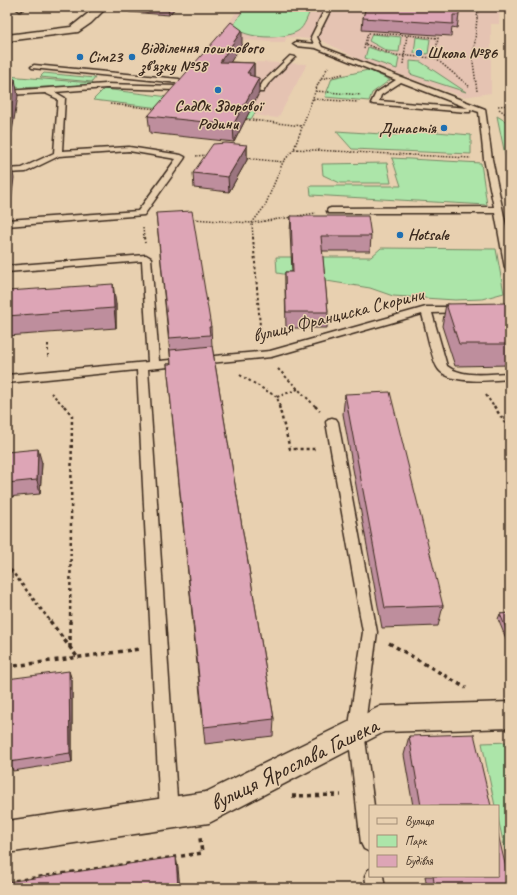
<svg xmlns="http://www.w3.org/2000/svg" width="517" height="895" font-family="Caveat,sans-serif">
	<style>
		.built { fill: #e5c3b2 }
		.green { fill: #ace5a9; stroke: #748864 }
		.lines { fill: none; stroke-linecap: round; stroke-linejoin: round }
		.lane-casing { stroke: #3b2a1e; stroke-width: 3 }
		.street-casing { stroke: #3b2a1e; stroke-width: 3 }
		.path-far3 { stroke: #3b2a1e; stroke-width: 1.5; stroke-dasharray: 1.5 1.5; stroke-linecap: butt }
		.path-far2 { stroke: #3b2a1e; stroke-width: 2; stroke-dasharray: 2.5 2.5; stroke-linecap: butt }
		.path-far1 { stroke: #3b2a1e; stroke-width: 2.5; stroke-dasharray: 3 3; stroke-linecap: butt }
		.path { stroke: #3b2a1e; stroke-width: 3.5; stroke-dasharray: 4 4; stroke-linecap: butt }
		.lane { fill: #e8d0b0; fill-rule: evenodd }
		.street { fill: #e8d0b0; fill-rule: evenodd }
		.wall { fill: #be8e9d; stroke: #3b2a1e }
		.shaded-wall { fill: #9b747f; stroke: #3b2a1e }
		.building { fill: #dda5b6; stroke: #3b2a1e }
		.poi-dot { fill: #1f6fb2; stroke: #e8d0b0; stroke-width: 1.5 }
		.labels { text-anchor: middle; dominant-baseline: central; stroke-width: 3; stroke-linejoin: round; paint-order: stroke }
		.far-poi-label { font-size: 16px; font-weight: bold; fill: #3b2a1e; stroke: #e8d0b0; text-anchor: start }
		.street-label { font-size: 19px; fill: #3b2a1e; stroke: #e8d0b0 }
		.near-street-label { font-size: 23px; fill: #3b2a1e; stroke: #e8d0b0 }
	</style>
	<rect width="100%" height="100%" fill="#e8d0b0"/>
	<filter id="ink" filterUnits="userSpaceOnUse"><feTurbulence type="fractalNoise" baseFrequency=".025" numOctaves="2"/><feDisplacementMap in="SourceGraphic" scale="8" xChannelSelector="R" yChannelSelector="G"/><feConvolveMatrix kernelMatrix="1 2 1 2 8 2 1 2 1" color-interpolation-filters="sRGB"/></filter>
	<g filter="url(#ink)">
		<path class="built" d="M240,7H500L499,24H491V93L463,97L362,61L321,40L287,37L284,43L218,38Z
			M256,62L307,64L278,118L167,105L248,76Z"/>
		<path class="green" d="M245,7H312C308,14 305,27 298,31C283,40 246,39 234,27L235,23Z
			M510,27V106L507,88L508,33Z
			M372,34L401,37L399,52L387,51L369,41Z
			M416,37L430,39L428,54L414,53Z
			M368,47L399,58L397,69L365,58Z
			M410,61L421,62L466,92L410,74Z
			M368,70L390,80L372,93L369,101L325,97L332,78Z
			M44,73L95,78L92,82L40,77Z
			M7,76L92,83L88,86L7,88Z
			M104,89L258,108L251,119L93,100Z
			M497,116L510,124V179Z
			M402,129L471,135V154L352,149L336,131L397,135Z
			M392,158L481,163L487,205L311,195L310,186H401Z
			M387,163L391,183H340L323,175L322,164Z
			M381,248L496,249L504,293L482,299L455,300L393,296L370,288L277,273L276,257H371Z
			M510,742V874L498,818V806H495L482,743Z"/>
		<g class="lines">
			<g class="lane-casing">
				<path id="lane" d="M19,7H26L20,11L17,9Z
					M326,7H332L317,37L322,47L485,109L492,159L510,245V271L505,268L495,213H328L327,211L328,209L331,208L494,207L484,159L479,112L470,109V112H467L373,104L371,103L376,93L396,80L316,48L296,46L293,44L296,42L314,44L311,37ZM401,82L468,108L379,101L381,95Z
					M290,56L295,57L268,84L263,92H259L258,91L263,82Z
					M34,65L179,79L182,81L179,83L32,68L31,67Z
					M106,84L175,86L178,88L175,90L106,88L55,92L65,98L62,151L129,147L181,155L185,157L184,159L144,215L7,226V220L138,211L176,159L129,151L59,156L26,172L7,173V169L22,168L54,153L58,99L45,93L7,95V91Z
					M146,255L151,258L159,361L270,351L426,307H460L465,310L464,312L432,313L447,366C464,379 490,373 510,373V379C493,380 447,386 437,367C431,356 426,328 422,314L271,357L148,369L178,813L175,819L169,822L163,819L160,813L137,370L7,383V375L148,362L142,261L7,272V266Z
					M332,418L336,419L338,422L377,632L364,732L374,806H370V852L364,849L361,843L348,732L363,632L326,422L328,419Z
					M370,869V876H383L385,888H367L365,876L368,870Z"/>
			</g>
			<g class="street-casing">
				<path id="street" d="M96,7H107L91,23L78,32L7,41V35L71,27Z
					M510,702V728L384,732L209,823L7,853V821L206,792L381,706Z"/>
			</g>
			<path class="path-far3" d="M365,44L368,33L407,35
				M364,49L365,44L394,55L435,58L470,87
				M403,64L407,35L438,38L435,58
				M321,79L343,74
				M316,91L361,95
				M477,91L473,62L478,7
				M313,99L358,102
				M110,104L157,109
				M498,106L510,105
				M499,109L510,117
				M243,119L302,126
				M294,149L471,158
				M196,156L207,155
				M244,158L283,162
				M298,216L316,213
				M192,219L252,223L293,217
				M143,228L144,238
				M253,238L252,223L265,206L283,162L294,149L318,84L328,67"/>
			<path class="path-far2" d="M144,237L145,243
				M253,237L261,339
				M48,344V358
				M278,369L316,407
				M240,375L277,397L280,407
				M51,393L65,407
				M486,395L494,407
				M277,397L298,389"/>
			<path class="path-far1" d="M64,406L72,415L70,622
				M279,406L290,449H317
				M315,406L320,411
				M494,406L510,431
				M7,565L51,622"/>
			<path class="path" d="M50,621L78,658
				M389,643L466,688
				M70,648V621
				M7,667L139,649
				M292,796L341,795
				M7,882L202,853L200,838"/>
			<use href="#lane" class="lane"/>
			<use href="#street" class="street"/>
		</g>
		<path class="wall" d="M128,7H176L169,15L129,12Z
			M366,7L459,15L457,28L452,27L451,36L362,30L363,18Z
			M242,44L230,62L254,63V77L259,93L234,142L150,133L148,116Z
			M247,145V160L229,192L194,188L193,173Z
			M156,213L211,327L212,346L274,719L273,736L205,744L167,364H171Z
			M291,216L371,236L370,251H322L328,312L327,328H286L285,288V272H292L290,231Z
			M7,291L116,304V328L7,336Z
			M446,304L510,310V365L455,366L442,326Z
			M7,378H8L11,392L10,418H7Z
			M345,394L443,606L438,626L382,628L343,414Z
			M7,452L42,463L40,494L7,497Z
			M510,613V640L507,641L498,619L500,614Z
			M7,679L72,680V762L13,771L9,762V757H7Z
			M409,736L491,806H413L404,755Z
			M425,876H498L510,888H427Z"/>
		<path class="shaded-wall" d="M168,7H176L169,15Z
			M242,30V44L221,77L220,62Z
			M254,63V78L250,89L247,73Z
			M259,78V93L234,142L233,125Z
			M15,79L18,96L7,161V122Z
			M247,145V160L229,192L228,177Z
			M10,160L14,178L9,218L7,219V181Z
			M113,284L116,304V328L114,308Z
			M8,378L11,392L10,418L7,407Z
			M38,449L42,463L40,494L37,480Z
			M69,671L72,680V762L70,753Z
			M176,857L178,868L180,888H178Z"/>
		<path class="building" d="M366,7H459V15H453V24L363,18Z
			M231,22L242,30L220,62L254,63L247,73H250L249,75L259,78L233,125L148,116Z
			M7,79H15L7,122Z
			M226,143L247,145L228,177L193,173L213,144Z
			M7,160H10L7,181Z
			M192,211L211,327H209L210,335L169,338L156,213Z
			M291,216H368L371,236H321L328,312H286L285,272H293Z
			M113,284L114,308L7,316V291Z
			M507,303L510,310V344H459L446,304Z
			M212,346L274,719L204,727L167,364H171L170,350Z
			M390,392L443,606L385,608L345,394Z
			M38,449L37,480L7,483V452Z
			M510,613V635H509L500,614Z
			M69,671L70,753L9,762V747H7V679Z
			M474,734L491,806H421L409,736Z
			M498,834L510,885V888H435L433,876H498Z
			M176,857L178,888H7V882Z"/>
	</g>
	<g class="poi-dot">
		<circle cx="419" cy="53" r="4"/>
		<circle cx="80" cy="57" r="4"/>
		<circle cx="132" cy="57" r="4"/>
		<circle cx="218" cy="90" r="4"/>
		<circle cx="444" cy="128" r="4"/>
		<circle cx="400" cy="235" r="4"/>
	</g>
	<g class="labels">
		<g class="far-poi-label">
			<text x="140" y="48">Відділення поштового<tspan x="140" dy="18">зв’язку №58</tspan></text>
			<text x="427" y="53">Школа №86</text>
			<text x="88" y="57">Сім23</text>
			<text x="218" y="106" text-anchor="middle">СадОк Здорової<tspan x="218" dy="18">Родини</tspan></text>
			<text x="436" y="128" text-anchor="end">Династія</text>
			<text x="408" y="235">Hotsale</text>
		</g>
		<g class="street-label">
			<text transform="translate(338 315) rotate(-14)">вулиця Франциска Скорини</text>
		</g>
		<g class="near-street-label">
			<text transform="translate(294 764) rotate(-26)">вулиця Ярослава Гашека</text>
		</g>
	</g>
	<rect width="517" height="895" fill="none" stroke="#e8d0b0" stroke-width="24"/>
	<rect x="12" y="12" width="493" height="871" fill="none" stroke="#3b2a1e" stroke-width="1.5" filter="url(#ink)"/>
	<rect x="369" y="805" width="130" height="72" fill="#e8d0b0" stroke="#a38e76"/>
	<rect x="377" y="818" width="20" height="6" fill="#e8d0b0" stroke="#a38e76"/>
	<text x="405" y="825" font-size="12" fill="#3b2a1e">Вулиця</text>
	<rect x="377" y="835" width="20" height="12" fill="#ace5a9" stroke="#a38e76"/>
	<text x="405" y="845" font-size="12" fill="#3b2a1e">Парк</text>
	<rect x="377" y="855" width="20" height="12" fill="#dda5b6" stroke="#a38e76"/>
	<text x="405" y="865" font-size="12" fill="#3b2a1e">Будівля</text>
</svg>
